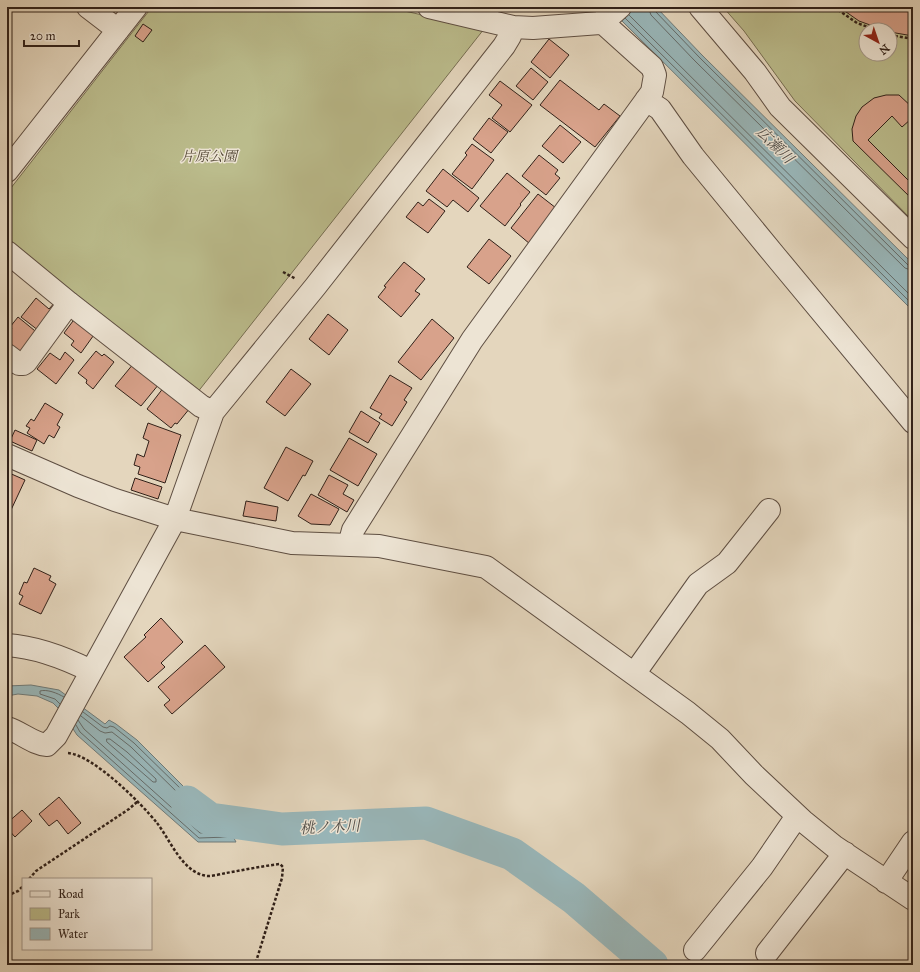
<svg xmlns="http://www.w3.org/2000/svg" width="920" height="972" font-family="'IM FELL Great Primer','Noto Serif JP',serif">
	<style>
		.green { fill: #bbbc8c; stroke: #766e52; fill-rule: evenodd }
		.water { fill: #99b7ba; stroke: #6f7b7a }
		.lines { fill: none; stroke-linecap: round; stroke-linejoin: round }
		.shore { stroke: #656c6a; stroke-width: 1 }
		.river { stroke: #99b7ba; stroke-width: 33 }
		.building { fill: #d8a28b; stroke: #312119 }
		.minor-casing { stroke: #5e4e42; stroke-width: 24 }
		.path { stroke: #312119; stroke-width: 2.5; stroke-dasharray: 3 2; stroke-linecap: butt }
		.minor { stroke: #ede4d4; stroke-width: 22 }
		.labels { text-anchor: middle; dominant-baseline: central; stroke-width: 3; stroke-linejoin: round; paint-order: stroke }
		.park-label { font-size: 14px; font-style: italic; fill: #544836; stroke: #ede4d4 }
		.water-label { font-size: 15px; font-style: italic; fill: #504e49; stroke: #ede4d4 }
	</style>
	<rect width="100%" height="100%" fill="#e4d6bd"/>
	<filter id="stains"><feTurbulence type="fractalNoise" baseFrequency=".005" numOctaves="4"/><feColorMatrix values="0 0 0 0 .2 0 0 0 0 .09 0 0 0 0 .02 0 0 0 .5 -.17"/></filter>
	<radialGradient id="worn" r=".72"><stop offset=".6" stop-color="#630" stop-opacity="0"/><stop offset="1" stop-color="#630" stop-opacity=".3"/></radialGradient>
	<path class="green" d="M152,7H387L484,29L197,393L7,240V193Z
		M723,7H913V221L795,101L744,31ZM866,30H890V54H866Z"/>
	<path class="water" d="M608,7H656L702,55L913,264V311Z
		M31,685L59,690L105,724L109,720L116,724L137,740L185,788L199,797L217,806L236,842H198L77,735L62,712L53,703L37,696L18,694L7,696V686Z"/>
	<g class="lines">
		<path class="shore" d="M648,7L651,15L695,61L905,268L913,271
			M654,7L655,11L699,57L908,265L913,266
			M629,15L913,298
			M625,18L913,305
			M60,704L55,699L40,694V691C47,689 57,693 64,697
			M78,720L84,729L200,833L220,832V830L211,813L194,805L179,794L131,747L112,732L105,733L100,731L81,716
			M76,725L80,732L199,838L228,837L214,809L197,800L183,791L134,743L114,727L110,726L107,728L103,727L83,712
			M107,739H110L127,752L156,779V782H153L107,742Z
			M183,805L206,817L210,824V826L203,827L182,808Z"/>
		<path class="river" d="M187,802L210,819L282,829L426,823L512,854L574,898L652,965"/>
	</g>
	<path class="building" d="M839,7H913V36L890,32V30H884L859,21Z
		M143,24L152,30L143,42L135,36Z
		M549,39L569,55L550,78L531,62Z
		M531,68L548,82L533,100L516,86Z
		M560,80L599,110L604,104L620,116L595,147L540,105Z
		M500,81L532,105L510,132L492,118L502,105L489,95Z
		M886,95H899L913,108V121L911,119L902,127L892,116L868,140L913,185V200L853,141L852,129L856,116L862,107L874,98Z
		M489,118L508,132L491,153L473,139Z
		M560,125L581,142L563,163L542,146Z
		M472,144L494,160L472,189L452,174L467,155L465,153Z
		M539,155L558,170L555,174L560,178L546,195L522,176Z
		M443,169L479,198L468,212L453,200L447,207L426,191Z
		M507,173L530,192L520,204L521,205L505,226L480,206Z
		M538,194L556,208L530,244L511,228Z
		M429,199L445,211L428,233L406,217L418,202L423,206Z
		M489,239L511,256L489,284L467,267Z
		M404,262L425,279L415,291L420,294L401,317L378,297L386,287L384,286Z
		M36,298L49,309L56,301L43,334L21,317Z
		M328,314L348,330L329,355L309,339Z
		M18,317L40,335L23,357L7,345V335L12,328L10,327Z
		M76,317L96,332L81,353L71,345L74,341L64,333Z
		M432,319L454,338L421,380L398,362Z
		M96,351L102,356L104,354L114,362L93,389L86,383L87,380L78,373Z
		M65,352L74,360L56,384L37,369L50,353L60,360Z
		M134,363L159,384L141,406L115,386Z
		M291,369L311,384L285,416L266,402Z
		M390,375L412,388L404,400L407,402L392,426L379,418L382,414L370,408Z
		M164,387L190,408L177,424L175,423L171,428L147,409Z
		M45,403L63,414L57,425L60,427L54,438L49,435L44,444L27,433L30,428L26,426L31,419L34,421Z
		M361,411L380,423L368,443L349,432Z
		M148,423L181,435L165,483L138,474L140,467L134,465L137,454L144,457L149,441L143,438Z
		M15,430L37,440L32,451L10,441Z
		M349,438L377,454L358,486L330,470Z
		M286,447L313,461L305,476L303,475L288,501L264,488Z
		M7,472L25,480L11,510L7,509Z
		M329,475L348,485L343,494L354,500L347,512L318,495Z
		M135,478L162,487L158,499L131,490Z
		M311,494L339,509L330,525L311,524L298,516Z
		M246,501L278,507L276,521L243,516Z
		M34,568L51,576L49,580L56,584L41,614L19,604L23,596L19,594L24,582L27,583Z
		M161,618L183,642L161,663L165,667L148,682L124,657L146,637L144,635Z
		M205,645L225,667L172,714L164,705L170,700L158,687Z
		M59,797L81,823L68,834L57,820L49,826L39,814Z
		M22,810L32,821L15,837L7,828V823Z"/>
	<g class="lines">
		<g class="minor-casing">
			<path id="minor" d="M88,7L118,30
				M429,7L513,27L533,28L600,23L611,15L620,7
				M700,7L755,72L780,107L913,238
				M646,100L660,109L693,156L776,257L913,422
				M7,171L136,7
				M7,252L69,303L201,406L213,412
				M7,355L19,364H23L26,362L69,303
				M7,455L78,486L115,500L175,519L292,543L379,546L486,567L688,713L720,739L754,775L803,821L835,847L913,899
				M349,545L353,530L472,340L652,92L655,75L652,67L602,22
				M7,645C37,647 65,658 91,671
				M634,674L698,584L727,563L769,510
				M7,728C21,732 33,744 47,745L56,736L175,519L213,412L315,287L504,46L510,36L513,27
				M886,882L913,842
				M695,950L762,867L797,816
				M767,953L845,853"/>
		</g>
		<path class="path" d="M834,7L857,23L876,30
			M890,35L913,39
			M283,272L296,279
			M68,753C93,755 141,803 157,823C171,841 183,874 208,876C214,876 221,874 226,873C244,870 262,866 280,864L283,867L282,878L255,965
			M29,879L36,871L129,809L137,802
			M7,896L18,891L23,886"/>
		<use href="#minor" class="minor"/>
	</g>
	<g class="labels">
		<g class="park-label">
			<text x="209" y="156">片原公園</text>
		</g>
		<g class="water-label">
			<text transform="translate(775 145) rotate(45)">広瀬川</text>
			<text transform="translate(330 827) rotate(-3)">桃ノ木川</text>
		</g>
	</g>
	<rect width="920" height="972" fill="none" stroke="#e4d6bd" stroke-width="24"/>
	<rect x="8" y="8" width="904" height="956" fill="none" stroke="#312119" stroke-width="2"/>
	<rect x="12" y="12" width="896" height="948" fill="none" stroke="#312119"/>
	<rect x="22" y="878" width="130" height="72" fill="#ede4d4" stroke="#a29689"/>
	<rect x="30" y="891" width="20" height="6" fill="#ede4d4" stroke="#a29689"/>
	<text x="58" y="898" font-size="12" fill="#312119">Road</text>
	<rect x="30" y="908" width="20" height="12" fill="#bbbc8c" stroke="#a29689"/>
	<text x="58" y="918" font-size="12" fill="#312119">Park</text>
	<rect x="30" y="928" width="20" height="12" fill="#99b7ba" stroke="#a29689"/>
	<text x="58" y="938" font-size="12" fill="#312119">Water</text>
	<g transform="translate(878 42) rotate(140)"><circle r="19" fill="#ede4d4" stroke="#a29689"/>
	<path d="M0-3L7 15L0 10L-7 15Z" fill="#8f2418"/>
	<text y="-6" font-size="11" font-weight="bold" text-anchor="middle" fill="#312119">N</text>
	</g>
	<path d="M24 40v6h55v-6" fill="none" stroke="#312119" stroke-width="2"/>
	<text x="30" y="40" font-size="12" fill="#312119" stroke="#ede4d4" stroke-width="3" paint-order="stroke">20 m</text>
	<rect width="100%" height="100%" filter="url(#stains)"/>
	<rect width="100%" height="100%" fill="url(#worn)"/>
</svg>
